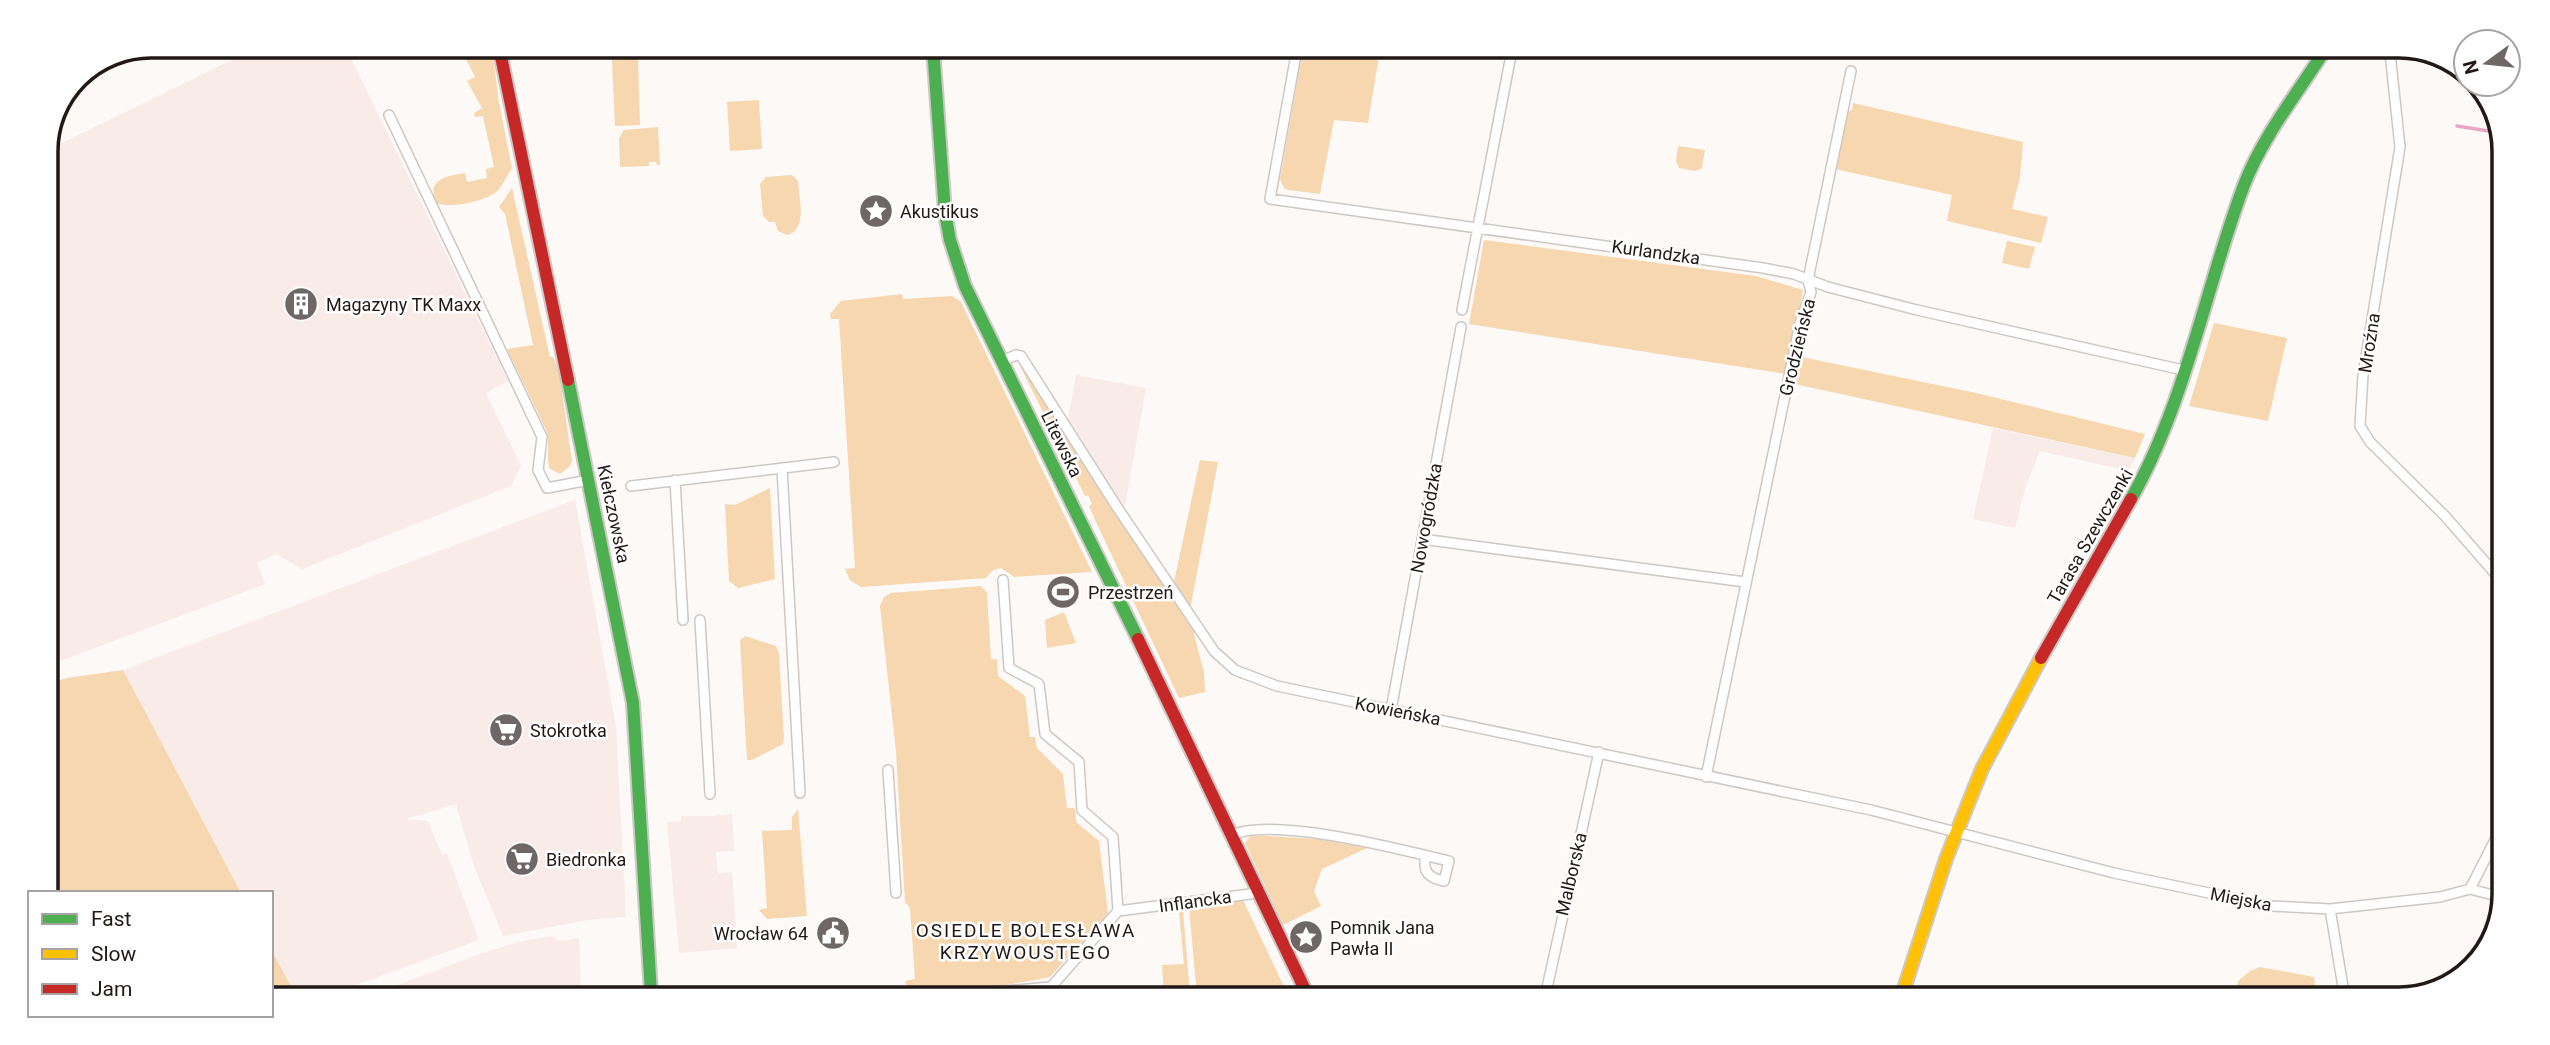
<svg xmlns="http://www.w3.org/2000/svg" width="2550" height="1045" font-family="Roboto,sans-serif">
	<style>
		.built { fill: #f9ece8 }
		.green { fill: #f6d7af }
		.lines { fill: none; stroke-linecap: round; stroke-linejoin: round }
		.stream { stroke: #e8a6c2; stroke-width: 3.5 }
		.street-casing { stroke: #cec8c5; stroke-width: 12 }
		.fast-casing { stroke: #cec8c5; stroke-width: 16 }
		.slow-casing { stroke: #cec8c5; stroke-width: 16 }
		.jam-casing { stroke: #cec8c5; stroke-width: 16 }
		.street { stroke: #fffefe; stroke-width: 9 }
		.fast { stroke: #4caf50; stroke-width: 12 }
		.slow { stroke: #ffc107; stroke-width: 12 }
		.jam { stroke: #c62828; stroke-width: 12 }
		.labels { text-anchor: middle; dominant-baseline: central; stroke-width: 5; stroke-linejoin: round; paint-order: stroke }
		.poi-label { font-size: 18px; fill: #221916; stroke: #fff; text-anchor: start }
		.street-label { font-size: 18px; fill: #221916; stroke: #fff }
		.neighbourhood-label { font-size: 19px; letter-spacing: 2px; fill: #221916; stroke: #fff }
		.rim { fill: none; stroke: #221916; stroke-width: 3.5 }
	</style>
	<rect width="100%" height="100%" fill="#fcf9f7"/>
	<path class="built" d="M260,46H345L508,381L486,393L521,466L511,486L302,569L276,554L257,563L265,584L60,661L46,636V156L56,151L54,147Z
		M1076,375L1146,388L1124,512L1067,424Z
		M1993,428L2135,458L2129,471L2040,451L2026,485L2015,528L1973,519Z
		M575,500L616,727L626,917L588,920L503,936L474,866L456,804L406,819L428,821L442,855L447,853L479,940L337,992H294L271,949V893H241L123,670Z
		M732,814L734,851L716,852V854L718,874L732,872L737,948L679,953L667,822L681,821V816H714Z
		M552,936L559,941L579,938L581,988L566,993H376L483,953L518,942Z"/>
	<path class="green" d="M460,47H492L499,103L512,168C507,176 503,186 496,192C486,201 449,209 437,203C425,179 447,176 465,173L467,182L487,178L486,169L494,167L483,116L475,117L474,113L482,108L467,81L475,77Z
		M1303,49L1380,50L1368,123L1334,120L1320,194L1288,190L1284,188L1280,179Z
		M638,58L640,125L615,126L612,60Z
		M759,100L762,149L730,151L727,102Z
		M1853,103L2023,142L2020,177L2012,209L2048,217L2041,243L1947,221L1952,195L1835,169L1847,112L1852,110Z
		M658,127L660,165H657L656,162H649V166L620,167L619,138L624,130Z
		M1678,146L1705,150L1702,168L1696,171L1679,168L1676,161Z
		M792,175L798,181C799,198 808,230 787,235L778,231L775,222H769L763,216L760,184L766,177Z
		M512,188L550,357H553L559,372L572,461L570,466L560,474L550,469C545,456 551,443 546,430L507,349L533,345L505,214L499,207Z
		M1484,240L1756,276L1803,290L1786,374L1469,324Z
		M2007,241L2035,247L2029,269L2002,263Z
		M902,294L903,299L952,296L961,302L1092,572L1014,577L1001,568L993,570L986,578L861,587L850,580L845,569L855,568L839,319H831L830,314L841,301Z
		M2214,323L2287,338L2268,421L2189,406Z
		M1797,356L1976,393L2145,434L2135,458L1790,383Z
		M1020,366L1028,371L1091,474L1195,632L1194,634L1204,672L1205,692L1179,698L1097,524L1089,506L1092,504L1088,495L1085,496Z
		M1200,460L1218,462L1190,610L1174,582Z
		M770,488L775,579L738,588L729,581L725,504L735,505Z
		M981,586L987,593L991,659H997L998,676L1025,696L1030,737H1035L1037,748L1063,774L1067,808H1075L1076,822L1099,841L1108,913L1050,977L995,987L909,993L905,981L915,979L910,908L905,902L896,752L880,606L884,597L891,593Z
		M1064,612L1076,643L1047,648L1045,620Z
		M745,636L776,646L779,653L784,738L783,744L752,760H747L740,640Z
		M123,670L241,893H46V682L47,684L67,678Z
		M798,809L807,916L767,919L759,910L767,908L762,831L792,830V817Z
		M1251,835L1316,839L1367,848L1322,869L1314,891L1321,906L1283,925L1245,843Z
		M1243,900L1288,995H1197L1189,907Z
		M1183,910L1190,995H1164L1162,965L1184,964L1179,913Z
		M271,949L294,992H271Z
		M2260,967L2314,977L2317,999H2236L2238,981L2250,971Z"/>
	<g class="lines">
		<path class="stream" d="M2457,126L2501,133"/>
		<g class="street-casing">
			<path id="street" d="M1297,49L1270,199L1763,268L1794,274L1828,287L1917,310L2183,370
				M2390,53L2400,147L2363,375L2360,426L2370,442L2444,515L2500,579
				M389,115L542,437L538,470L547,488L589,480
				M1462,310L1512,50
				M1002,361L1016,355L1021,356L1117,507L1214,651L1235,670L1277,686L1871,810L2114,873L2271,906L2330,909L2440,897L2470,889L2498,834
				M782,468L800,793
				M675,480L683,620
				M631,486L834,462
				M1422,539L1745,582
				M1003,580L1009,668L1039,684L1045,734L1079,762L1082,810L1113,837L1118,911
				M700,620L710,794
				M1391,710L1461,327
				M888,770L896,893
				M1706,777L1800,323L1811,292L1808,280L1851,71
				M1230,836C1270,815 1403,850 1449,861L1444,881C1429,878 1422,872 1426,856
				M2470,889L2497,896
				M2330,909L2345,999
				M957,995L1051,987L1118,911L1250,894L1257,890
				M1545,997L1599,752"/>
		</g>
		<g class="fast-casing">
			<path id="fast" d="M933,48L945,213L950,240L965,286L1138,639
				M568,380L633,703L651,993
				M2131,499C2186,402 2205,289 2244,185C2262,138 2296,95 2323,53"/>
		</g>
		<g class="slow-casing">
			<path id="slow" d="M1901,998L1946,859L1982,769L2041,658"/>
		</g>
		<g class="jam-casing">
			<path id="jam" d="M499,47L568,380
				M1138,639L1308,996
				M2041,658L2131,499"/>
		</g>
		<use href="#street" class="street"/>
		<use href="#fast" class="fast"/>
		<use href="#slow" class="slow"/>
		<use href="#jam" class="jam"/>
	</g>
	<defs>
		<g id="sight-disc" transform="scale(1.75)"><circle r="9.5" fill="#6e6765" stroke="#fff"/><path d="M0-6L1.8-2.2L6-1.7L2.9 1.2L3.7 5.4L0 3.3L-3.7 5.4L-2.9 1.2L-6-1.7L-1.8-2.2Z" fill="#fff"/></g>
		<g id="building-disc" transform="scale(1.75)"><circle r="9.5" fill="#6e6765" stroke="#fff"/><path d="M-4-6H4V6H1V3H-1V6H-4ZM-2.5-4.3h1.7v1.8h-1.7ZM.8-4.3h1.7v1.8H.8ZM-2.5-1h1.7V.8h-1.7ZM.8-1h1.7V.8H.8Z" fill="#fff"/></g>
		<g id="stadium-disc" transform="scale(1.75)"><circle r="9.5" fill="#6e6765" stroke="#fff"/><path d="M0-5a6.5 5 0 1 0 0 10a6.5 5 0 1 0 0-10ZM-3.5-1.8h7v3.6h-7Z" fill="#fff"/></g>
		<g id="supermarket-disc" transform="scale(1.75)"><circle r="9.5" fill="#6e6765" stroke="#fff"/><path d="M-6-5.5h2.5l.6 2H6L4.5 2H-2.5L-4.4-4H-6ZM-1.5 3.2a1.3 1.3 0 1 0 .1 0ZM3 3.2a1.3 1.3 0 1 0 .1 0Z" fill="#fff"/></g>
		<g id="civic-disc" transform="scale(1.75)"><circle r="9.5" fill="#6e6765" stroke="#fff"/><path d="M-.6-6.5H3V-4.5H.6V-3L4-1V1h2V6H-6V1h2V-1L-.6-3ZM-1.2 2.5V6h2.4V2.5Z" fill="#fff"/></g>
	</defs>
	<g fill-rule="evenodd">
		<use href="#sight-disc" x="876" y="211"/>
		<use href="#building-disc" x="301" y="304"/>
		<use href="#stadium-disc" x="1063" y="592"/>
		<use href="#supermarket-disc" x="506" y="730"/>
		<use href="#supermarket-disc" x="522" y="859"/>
		<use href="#civic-disc" x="833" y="933"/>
		<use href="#sight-disc" x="1306" y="937"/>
	</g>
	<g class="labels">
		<g class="poi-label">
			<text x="900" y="211">Akustikus</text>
			<text x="326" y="304">Magazyny TK Maxx</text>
			<text x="1088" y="592">Przestrzeń</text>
			<text x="530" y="730">Stokrotka</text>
			<text x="546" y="859">Biedronka</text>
			<text x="1330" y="927">Pomnik Jana<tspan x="1330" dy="21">Pawła II</tspan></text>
			<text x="808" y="933" text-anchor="end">Wrocław 64</text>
		</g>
		<g class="street-label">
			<text transform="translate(1656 252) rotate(8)">Kurlandzka</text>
			<text transform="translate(2369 343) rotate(-81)">Mroźna</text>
			<text transform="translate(1797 347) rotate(-76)">Grodzieńska</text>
			<text transform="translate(1062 444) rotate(64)">Litewska</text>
			<text transform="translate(614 514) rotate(78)">Kiełczowska</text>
			<text transform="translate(1426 518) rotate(-80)">Nowogródzka</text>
			<text transform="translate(2090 536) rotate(-60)">Tarasa Szewczenki</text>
			<text transform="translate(1398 711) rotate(11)">Kowieńska</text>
			<text transform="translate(1571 874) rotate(-77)">Malborska</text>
			<text transform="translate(2241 899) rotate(11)">Miejska</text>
			<text transform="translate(1195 901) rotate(-8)">Inflancka</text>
		</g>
		<g class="neighbourhood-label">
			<text x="1026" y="930">OSIEDLE BOLESŁAWA<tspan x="1026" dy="22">KRZYWOUSTEGO</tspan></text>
		</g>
	</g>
	<path d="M0 0H2550V1045H0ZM151 58H2399A93 93 0 0 1 2492 151V894A93 93 0 0 1 2399 987H151A93 93 0 0 1 58 894V151A93 93 0 0 1 151 58Z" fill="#fff" fill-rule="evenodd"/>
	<path class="rim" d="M151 58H2399A93 93 0 0 1 2492 151V894A93 93 0 0 1 2399 987H151A93 93 0 0 1 58 894V151A93 93 0 0 1 151 58Z"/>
	<rect x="28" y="891" width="245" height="126" fill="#ffffff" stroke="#a7a3a2" stroke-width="2"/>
	<rect x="42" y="914" width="35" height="10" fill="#4caf50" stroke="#a7a3a2" stroke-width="2"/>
	<text x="91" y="926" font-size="21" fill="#221916">Fast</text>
	<rect x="42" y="949" width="35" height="10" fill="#ffc107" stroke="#a7a3a2" stroke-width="2"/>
	<text x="91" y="961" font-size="21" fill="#221916">Slow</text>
	<rect x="42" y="984" width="35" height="10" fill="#c62828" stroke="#a7a3a2" stroke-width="2"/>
	<text x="91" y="996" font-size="21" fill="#221916">Jam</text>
	<g transform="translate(2487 63) rotate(255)"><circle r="33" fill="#ffffff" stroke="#a7a3a2" stroke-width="2"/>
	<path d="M0-5L12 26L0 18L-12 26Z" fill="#6e6765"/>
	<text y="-10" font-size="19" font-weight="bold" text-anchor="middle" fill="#221916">N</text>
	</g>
</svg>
